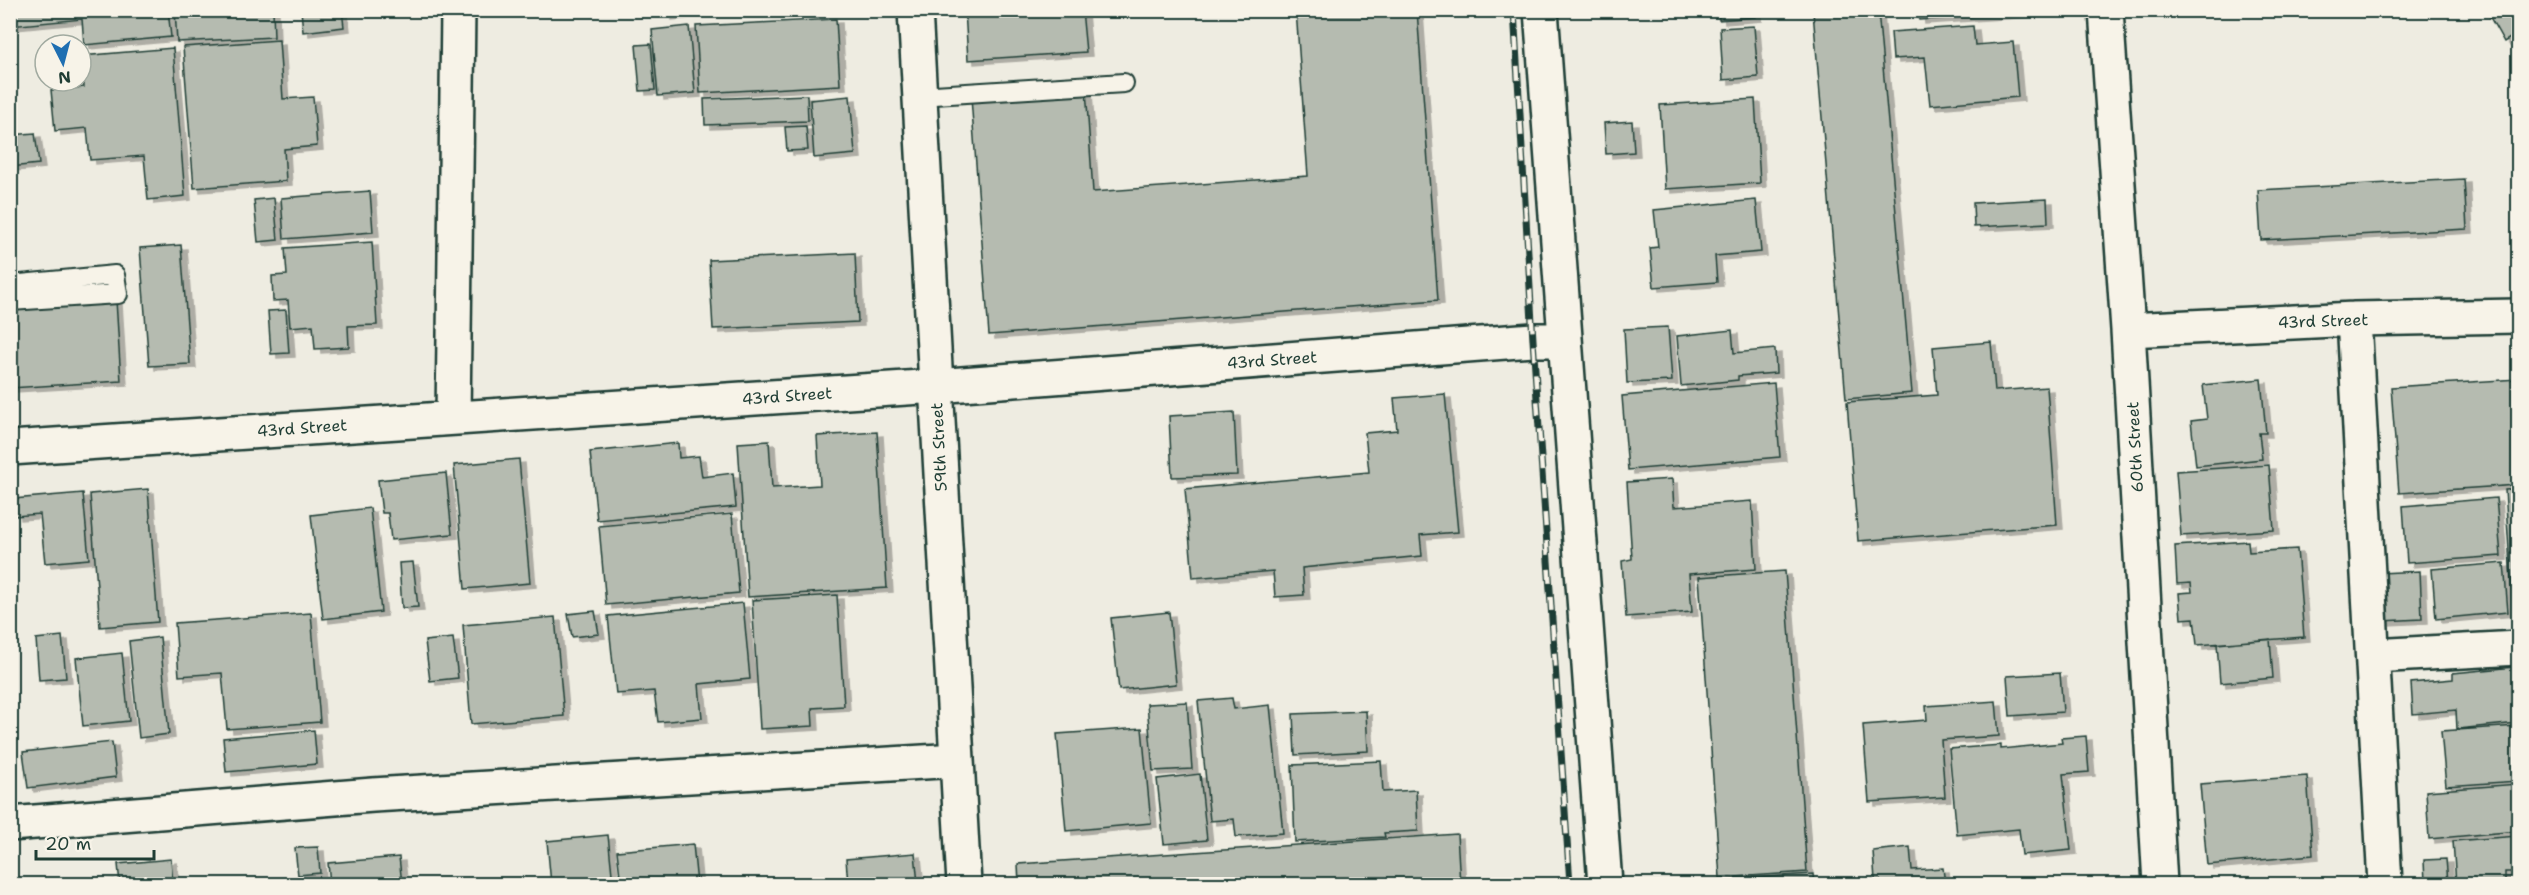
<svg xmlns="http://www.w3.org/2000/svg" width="2529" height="895" font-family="'Shantell Sans',sans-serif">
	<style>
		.building { fill: #b5bbb0; stroke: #1f3d34; stroke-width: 1.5; filter: url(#shadow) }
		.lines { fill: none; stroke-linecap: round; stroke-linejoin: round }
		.lane-casing { stroke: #1f3d34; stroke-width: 22 }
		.street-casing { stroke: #1f3d34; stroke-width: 38 }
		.lane { stroke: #f7f3e8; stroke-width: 18 }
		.street { stroke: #f7f3e8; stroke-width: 33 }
		.rail-casing { stroke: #1f3d34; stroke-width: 7 }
		.rail { stroke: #f7f3e8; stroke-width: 4.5; stroke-dasharray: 14; stroke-linecap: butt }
		.labels { text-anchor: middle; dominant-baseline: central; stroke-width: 5; stroke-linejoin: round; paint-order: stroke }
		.street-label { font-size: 16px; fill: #1f3d34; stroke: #f7f3e8 }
	</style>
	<defs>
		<filter id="shadow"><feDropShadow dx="6" dy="4" stdDeviation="0" flood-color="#0004"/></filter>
	</defs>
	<rect width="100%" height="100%" fill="#eeece1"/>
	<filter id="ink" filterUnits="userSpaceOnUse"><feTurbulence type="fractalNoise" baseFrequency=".0167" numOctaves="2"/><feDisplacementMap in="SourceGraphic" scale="12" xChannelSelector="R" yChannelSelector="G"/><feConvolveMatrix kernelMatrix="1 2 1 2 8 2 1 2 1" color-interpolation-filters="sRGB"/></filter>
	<g filter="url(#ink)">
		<path class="building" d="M10,10H168L171,37L84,45L82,19L10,26Z
			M175,10H273L274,37L177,42Z
			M301,10H342L344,27L303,32Z
			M666,10H726L666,16Z
			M965,10H1082L1086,52L968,60Z
			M1296,10H1417L1438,300L989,335L971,98L1086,89L1093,192L1308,176Z
			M1718,10H1756V17L1719,20Z
			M1824,10H1878L1912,393L1846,399L1813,12Z
			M1918,10H2028V13L1919,20Z
			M2486,10H2518V33L2504,42Z
			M836,19L840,85L700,93L696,26Z
			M689,26L695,93L658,96L652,30Z
			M1754,26L1758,77L1723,80L1720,28Z
			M1973,26L1975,45L2013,42L2018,97L1930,105L1925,57L1893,59L1891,32Z
			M279,40L283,99L313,97L317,146L284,149L286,181L194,188L183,47Z
			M651,44L655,90L640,91L636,45Z
			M173,48L185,196L148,200L144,156L90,160L87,128L55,131L51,90L84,87L81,56Z
			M807,95L808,121L705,125L704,99Z
			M850,96L855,154L814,158L810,100Z
			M1755,99L1760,183L1665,189L1660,105Z
			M1632,121L1634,152L1606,154L1604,123Z
			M806,126L808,150L787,151L785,127Z
			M35,133L39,164L10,167V135Z
			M2464,179L2467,229L2261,240L2258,190Z
			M370,191L373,232L284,239L281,198Z
			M274,198L278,240L258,242L254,200Z
			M2047,199L2048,223L1974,227L1973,203Z
			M1756,200L1761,252L1715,256L1717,282L1654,287L1650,248L1658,247L1654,210Z
			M372,242L377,325L348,326L349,347L315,349L313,325L290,327L288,300L273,301L272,276L287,275L285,248Z
			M181,245L190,364L149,366L140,248Z
			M855,253L858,322L713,329L709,260Z
			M116,300L121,381L10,388V307Z
			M286,310L289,353L271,354L268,311Z
			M1668,327L1672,381L1627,383L1624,329Z
			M1732,330L1734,353L1775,349L1776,373L1738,376V380L1681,386L1677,336Z
			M1991,342L1995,391L2047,387L2057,525L1858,541L1847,402L1937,395L1933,347Z
			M2261,379L2266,433H2259L2262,459L2196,466L2191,421L2207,419L2203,385Z
			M2518,379V485L2399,493L2391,387Z
			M1774,383L1780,457L1628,470L1622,396Z
			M1445,394L1458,532L1420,535L1422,556L1302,568L1304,595L1275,597L1273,571L1193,578L1185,489L1369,472L1365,433L1397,430L1394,398Z
			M1234,412L1237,475L1172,477L1169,416Z
			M877,432L887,588L748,597L738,443L769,441L772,488L820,485L817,436Z
			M678,443L679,458L699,456L702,477L733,473L736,507L597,520L590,452Z
			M519,459L530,583L465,589L454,465Z
			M2269,465L2274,530L2181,536L2176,471Z
			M446,473L452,534L391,540L388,513H382L378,480Z
			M1672,479L1674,507L1752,501L1756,569L1689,574L1692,612L1626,617L1622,561L1632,559L1627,482Z
			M148,489L158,622L100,627L90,494Z
			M2518,489V609H2513L2505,490Z
			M83,493L89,559L45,563L40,514L15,516L13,499Z
			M2496,498L2501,556L2407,563L2403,506Z
			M370,508L381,612L323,619L311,515Z
			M732,514L739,593L606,605L599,526Z
			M2248,541L2249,552L2297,549L2304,637L2197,645L2194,618L2181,619L2179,593L2192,592L2191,583L2177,584L2175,546Z
			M413,562L418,607L402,608L399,563Z
			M2504,563L2508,612L2436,619L2432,569Z
			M1785,571L1807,872L1720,878L1699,577Z
			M2420,571L2422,619L2382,621L2380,573Z
			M837,595L844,706L812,708L813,726L760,729L752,600Z
			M743,603L750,679L699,684L702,718L658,722L654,691L616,694L608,616Z
			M595,611L599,634L572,637L568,614Z
			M1169,612L1176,684L1119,690L1111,618Z
			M311,613L320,722L227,729L222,673L179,676L175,623Z
			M555,617L564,716L471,724L463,625Z
			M62,636L66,678L39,680L36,639Z
			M160,637L169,734L139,738L129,641Z
			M453,638L458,678L430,681L425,641Z
			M2270,639L2273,678L2220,683L2217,644Z
			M122,653L129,721L83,726L76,658Z
			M2515,667L2518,723L2457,729L2456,710L2413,714L2411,683L2453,679V673Z
			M2060,673L2063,712L2010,716L2007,676Z
			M1232,698L1234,709L1270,705L1283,833L1236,837L1234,819L1210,821L1198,701Z
			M1996,701L1999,736L1941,740L1945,797L1869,802L1863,725L1927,720L1926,706Z
			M1187,702L1192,769L1153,771L1147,704Z
			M1366,711L1368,751L1295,755L1293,714Z
			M2518,726V781L2446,786L2441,731Z
			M1142,728L1151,823L1066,831L1057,734Z
			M314,730L317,764L226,772L223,738Z
			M2086,736L2089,772L2063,774L2071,850L2022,855L2019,829L1957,835L1949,749L2001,745V749L2062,743L2061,738Z
			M112,742L116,777L28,788L23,752Z
			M1381,761L1383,792L1416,790L1418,831L1384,833L1385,837L1295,842L1292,765Z
			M1200,774L1207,840L1164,844L1157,779Z
			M2307,776L2313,855L2207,865L2200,784Z
			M2518,784V831L2429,839L2426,791Z
			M1457,834L1460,884H1019L1018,864Z
			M608,835L613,884H551L547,841Z
			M2518,836V872H2505V884H2456L2453,841Z
			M693,844L697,884H621L617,851Z
			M318,847L320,873L298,875L295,848Z
			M1910,847L1912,870L1943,868L1945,884H1881L1880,880H1875L1873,851Z
			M915,853L918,884H848L846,859Z
			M399,857L402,884H330L328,863Z
			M171,859L173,884H120L118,864Z
			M2446,859L2448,882L2425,883L2424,860Z
			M1813,874L1814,884H1664Z
			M114,880V884H56Z"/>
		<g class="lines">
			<g class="lane-casing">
				<path id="lane" d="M919,96L1124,83
					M10,285L115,275L118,294L10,301"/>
			</g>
			<g class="street-casing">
				<path id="street" d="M915,10L964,884
					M1541,10L1605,884
					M2106,10L2128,330L2160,884
					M2354,319L2385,884
					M2128,330L2354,319L2518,316
					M453,418L458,10
					M10,448L936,386L1533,340H1564
					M2373,656L2518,648
					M10,824L373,795L957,760"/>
			</g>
			<use href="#lane" class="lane"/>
			<use href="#street" class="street"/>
			<g class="rail-casing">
				<path id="rail" d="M1514,10L1533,340L1570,884"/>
			</g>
			<use href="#rail" class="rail"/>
		</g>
	</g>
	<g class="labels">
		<g class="street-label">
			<text transform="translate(2323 321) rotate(-2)">43rd Street</text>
			<text transform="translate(1272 360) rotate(-4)">43rd Street</text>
			<text transform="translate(787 396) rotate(-4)">43rd Street</text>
			<text transform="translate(302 428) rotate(-4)">43rd Street</text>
			<text transform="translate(939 447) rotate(-93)">59th Street</text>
			<text transform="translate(2135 447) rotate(-93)">60th Street</text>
		</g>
	</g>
	<rect width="2529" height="895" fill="none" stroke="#f7f3e8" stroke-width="36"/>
	<rect x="18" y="18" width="2493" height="859" fill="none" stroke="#1f3d34" stroke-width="2" filter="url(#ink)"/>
	<g transform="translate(63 63) rotate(174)"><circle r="28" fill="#f7f3e8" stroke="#a1aaa0" stroke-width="1.5"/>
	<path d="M0-4.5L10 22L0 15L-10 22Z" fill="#1f6fb2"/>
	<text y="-9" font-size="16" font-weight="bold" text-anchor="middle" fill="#1f3d34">N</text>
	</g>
	<path d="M36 850v9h118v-9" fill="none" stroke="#1f3d34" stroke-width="3"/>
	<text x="45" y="850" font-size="18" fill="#1f3d34" stroke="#f7f3e8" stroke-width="4.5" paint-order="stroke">20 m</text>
</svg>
